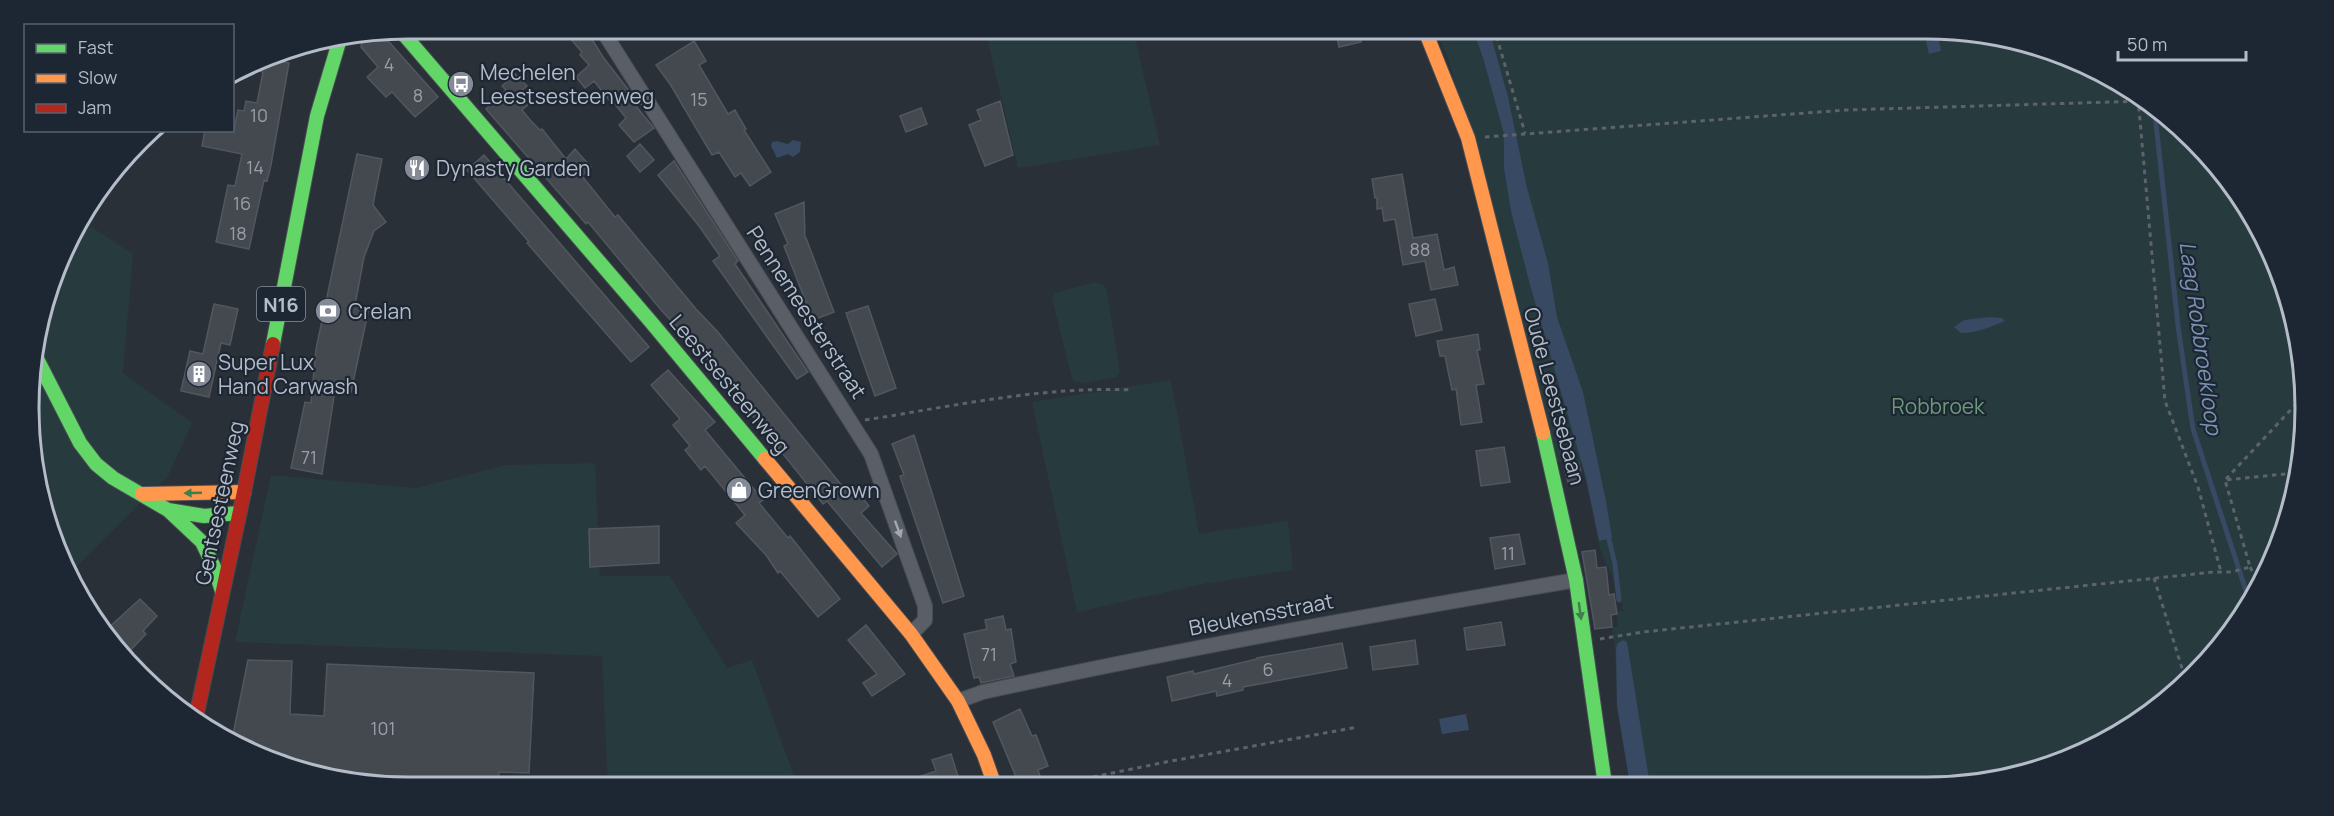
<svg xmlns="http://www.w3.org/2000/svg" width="2334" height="816" font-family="Manrope,sans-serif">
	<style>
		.green { fill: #273a3e }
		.water { fill: #384963 }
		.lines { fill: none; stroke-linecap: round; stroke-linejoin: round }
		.stream { stroke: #384963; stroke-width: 5 }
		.building { fill: #444950; stroke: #52575f; stroke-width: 1.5 }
		.street-casing { stroke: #484c53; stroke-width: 16 }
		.fast-casing { stroke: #484c53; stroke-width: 16 }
		.slow-casing { stroke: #484c53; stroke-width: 16 }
		.jam-casing { stroke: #484c53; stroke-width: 16 }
		.path { stroke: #5d636a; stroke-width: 3; stroke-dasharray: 4.5 4.5; stroke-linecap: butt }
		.street { stroke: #5a5e66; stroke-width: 14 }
		.fast { stroke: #63d668; stroke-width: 14 }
		.slow { stroke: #ff974d; stroke-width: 14 }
		.jam { stroke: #b3261e; stroke-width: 14 }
		.oneway { fill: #407e4e }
		.oneway2 { fill: #a2a9b5 }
		.labels { text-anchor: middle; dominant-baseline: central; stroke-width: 4.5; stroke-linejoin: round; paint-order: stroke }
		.number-label { font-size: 18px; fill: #989fab }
		.shield { fill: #1d2633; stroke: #878f9c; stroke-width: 1.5 }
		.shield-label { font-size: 20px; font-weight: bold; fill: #b4bcc9 }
		.poi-label { font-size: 21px; fill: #b4bcc9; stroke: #1d2633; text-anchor: start }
		.street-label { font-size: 21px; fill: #b4bcc9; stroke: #1d2633 }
		.park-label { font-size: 21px; fill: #6b9a76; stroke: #1d2633 }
		.water-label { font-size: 22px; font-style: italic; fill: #7c92b1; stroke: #1d2633 }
		.rim { fill: none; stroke: #b4bcc9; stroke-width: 3 }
	</style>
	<rect width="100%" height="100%" fill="#2a3038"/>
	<path class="green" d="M985,29H1133L1160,145L1018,168Z
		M1434,29H1926L2024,41L2157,107L2254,218L2302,358L2293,506L2254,598L2176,693L2094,749L1976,784L1630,785L1617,706L1615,651L1612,627L1618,626L1616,612L1623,611L1621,600H1616L1612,576L1600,549L1582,463L1556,462L1486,190L1448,58Z
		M82,221L133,254L123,373L192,423L168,476L71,572L41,506L32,359L68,240Z
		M1096,282L1104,285L1107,291L1120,372L1117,377L1083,383L1074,381L1071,375L1052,298L1054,293Z
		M1171,380L1199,534L1288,521L1293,570L1207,583L1077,612L1032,402Z
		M595,463L600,576H670L727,668L752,660L798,787H608L602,656L235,642L271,475L416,488L506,465Z"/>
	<path class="water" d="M1473,29H1489L1508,97L1527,188L1548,263L1557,317L1583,392L1606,501L1612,538L1599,541L1586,478L1530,285L1511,211L1504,168V134L1484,61Z
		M1923,29L1937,30L1941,51L1929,54Z
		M793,140L801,142L800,152L793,157L788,154L777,158L771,146L772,142L777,141L788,144Z
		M1989,317L2002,318L2005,321C1990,327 1977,333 1961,333L1954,327L1964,320Z
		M1623,640L1627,642L1650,785H1630L1617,706L1616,648L1618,643Z
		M1466,714L1469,730L1442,734L1439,719Z"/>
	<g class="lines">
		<path class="stream" d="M2154,105L2178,326L2193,429L2250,603
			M1607,531L1615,564L1619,600"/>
	</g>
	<path class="building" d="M561,28H585L603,57L634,97L631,100L654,128L634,142L619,125L626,118L611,99L609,100L594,81L585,88L576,77L589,65L580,55L582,52Z
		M1335,28H1358L1361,42L1339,47Z
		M382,34L438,97L415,117L392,92L386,97L367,77L378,67L361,47L363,37Z
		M694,41L706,61L699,65L728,114L735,110L746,129L744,130L771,172L750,186L741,173L735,177L719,152L712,155L670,84L656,65Z
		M262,58L289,63L271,165L267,181L264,180L249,249L216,242L228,185L235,186L242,154L202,146L205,130H234L238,110L244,111L246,101L257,103L263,72L258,71Z
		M515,74L527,86L520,92L530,103L522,110L531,121L540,130L542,129L566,159L575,149L591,167L582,176L615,217L618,215L696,309L717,331L847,492L853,487L869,506L861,513L897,554L882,567L827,501L823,504L708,360L662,311L588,222L586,224L486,109L506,90L502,86Z
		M1000,101L1013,155L985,166L969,125L981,120L977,110Z
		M921,108L927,124L906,132L900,116Z
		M640,144L654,160L640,172L627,156Z
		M357,154L382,159L373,205L386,222L374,231L364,257L355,305L369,308L351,392L335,390L322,474L291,468L305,402L311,403L316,349Z
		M484,155L649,347L631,362L527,243L529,242L467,170Z
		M674,161L738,261L735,264L808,372L797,379L713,261L720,256L699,226L658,175Z
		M1402,174L1413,238L1437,234L1444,270L1454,267L1458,285L1431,290L1425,261L1403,265L1395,219L1384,221L1382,208L1377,209V198H1375L1372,179Z
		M804,202L805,238H806L834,312L813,320L784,246L788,244L775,214Z
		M1435,299L1442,330L1416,336L1409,304Z
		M214,304L238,309L230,345L221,343L209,397L181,391L190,351L203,354Z
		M868,306L896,388L875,396L846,313Z
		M1478,334L1480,350H1477L1484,384L1476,385L1482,422L1461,425L1456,389L1452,390L1445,356H1440L1437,341Z
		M668,370L715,422L705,430L763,500L759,503L788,538L790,536L840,599L818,617L780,571L778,573L766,555L736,523L745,515L705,466L701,470L685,450L690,446L673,425L680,419L651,385Z
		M914,435L964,596L943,603L900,476L904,475L892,444Z
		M1504,447L1510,482L1481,486L1476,451Z
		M1579,463L1582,479L1568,482L1564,466Z
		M659,526V563L590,567L589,529Z
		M1519,534L1525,564L1495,569L1490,538Z
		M1595,550L1597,568L1606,567L1609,595L1614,594L1617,614L1611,615L1612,627L1595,629L1582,552Z
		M140,599L157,616L143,631L146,634L127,654L105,631Z
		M1003,616L1006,630L1011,629L1013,642L1016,662L1010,664L1014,676L981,683L979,677L974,678L964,634L987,629L985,620Z
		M1501,622L1505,645L1467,650L1464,628Z
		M866,625L905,674L872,696L863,683L877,674L848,640Z
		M1415,640L1418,664L1373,670L1370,647Z
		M1342,643L1347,668L1243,687V690L1217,696L1216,691L1172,701L1167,677L1193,671L1194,674L1257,659V658Z
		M248,660L292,661L290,714L324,716L327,664L534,673L529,773L499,772L498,787L408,788L310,775L286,764V755L265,754L232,739Z
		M1020,709L1032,736L1036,735L1048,766L1038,770L1040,776L1019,784L993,722Z
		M951,754L960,783L949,786H899L898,784L936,771L932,760Z"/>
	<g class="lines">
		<g class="street-casing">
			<path id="street" d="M601,28L871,454L925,606V620L911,634
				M958,701L983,692C1179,649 1377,614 1576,580"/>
		</g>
		<g class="fast-casing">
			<path id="fast" d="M400,30L651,322L765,459
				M273,344L317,116L339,42
				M34,353L80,443L96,464L113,478L168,510L204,516L239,513
				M1543,433L1576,580L1605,785
				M168,510L202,542L214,567L222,591"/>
		</g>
		<g class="slow-casing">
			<path id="slow" d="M1424,28L1468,138L1543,433
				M765,459L911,634L958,701L984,755L995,786
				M142,494L244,492"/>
		</g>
		<g class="jam-casing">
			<path id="jam" d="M195,722L244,492L273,344"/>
		</g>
		<path class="path" d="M1494,28L1525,133
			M2138,98L2165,401L2198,487L2221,572
			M1485,137L1846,110L2145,101
			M865,420C954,406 1043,386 1132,390
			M2226,479L2299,401
			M2250,567L2260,585
			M2154,578L2186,681
			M1600,639L1643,632L2214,572H2231L2250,567L2225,480L2295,473
			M1049,786L1166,762L1358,727"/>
		<use href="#street" class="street"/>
		<use href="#fast" class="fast"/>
		<use href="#slow" class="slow"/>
		<use href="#jam" class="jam"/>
	</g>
	<defs><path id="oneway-solid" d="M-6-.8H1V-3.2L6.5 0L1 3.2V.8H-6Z" transform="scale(1.5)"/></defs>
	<g class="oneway">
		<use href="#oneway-solid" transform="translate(193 493) rotate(178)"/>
		<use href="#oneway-solid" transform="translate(1580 611) rotate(82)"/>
	</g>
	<use class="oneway2" href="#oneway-solid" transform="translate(898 529) rotate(70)"/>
	<defs>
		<g id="bus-disc" transform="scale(1.35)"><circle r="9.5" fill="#848b96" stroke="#1d2633"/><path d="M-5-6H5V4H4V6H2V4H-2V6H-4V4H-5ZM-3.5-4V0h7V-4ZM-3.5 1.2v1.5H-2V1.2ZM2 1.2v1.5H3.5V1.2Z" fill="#fff"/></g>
		<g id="restaurant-disc" transform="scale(1.35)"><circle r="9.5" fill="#848b96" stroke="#1d2633"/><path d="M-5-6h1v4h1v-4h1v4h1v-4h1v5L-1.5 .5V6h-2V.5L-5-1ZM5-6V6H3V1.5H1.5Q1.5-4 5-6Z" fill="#fff"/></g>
		<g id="bank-disc" transform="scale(1.35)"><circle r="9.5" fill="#848b96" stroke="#1d2633"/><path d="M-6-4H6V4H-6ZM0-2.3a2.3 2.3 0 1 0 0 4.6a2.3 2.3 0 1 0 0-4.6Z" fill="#fff"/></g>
		<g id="building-disc" transform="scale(1.35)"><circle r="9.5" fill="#848b96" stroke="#1d2633"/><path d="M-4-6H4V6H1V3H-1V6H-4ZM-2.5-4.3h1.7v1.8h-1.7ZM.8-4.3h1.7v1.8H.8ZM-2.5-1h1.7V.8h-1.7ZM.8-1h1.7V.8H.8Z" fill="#fff"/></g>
		<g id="shop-disc" transform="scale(1.35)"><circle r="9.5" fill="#848b96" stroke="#1d2633"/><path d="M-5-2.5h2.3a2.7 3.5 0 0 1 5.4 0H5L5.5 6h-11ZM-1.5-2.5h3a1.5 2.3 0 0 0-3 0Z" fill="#fff"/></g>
	</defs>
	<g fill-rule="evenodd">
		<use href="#bus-disc" x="461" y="84"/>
		<use href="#restaurant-disc" x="417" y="168"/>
		<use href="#bank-disc" x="328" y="311"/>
		<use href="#building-disc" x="199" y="374"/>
		<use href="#shop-disc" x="739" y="490"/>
	</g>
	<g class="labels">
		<g class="number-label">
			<text x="389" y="64">4</text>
			<text x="418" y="95">8</text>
			<text x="699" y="99">15</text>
			<text x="259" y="115">10</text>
			<text x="255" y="167">14</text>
			<text x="242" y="203">16</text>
			<text x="238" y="233">18</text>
			<text x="1420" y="249">88</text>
			<text x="309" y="457">71</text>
			<text x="1508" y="553">11</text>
			<text x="989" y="654">71</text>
			<text x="1268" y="669">6</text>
			<text x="1227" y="680">4</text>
			<text x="383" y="728">101</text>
		</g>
		<rect class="shield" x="257" y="287" width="48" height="34" rx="4.5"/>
		<g class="shield-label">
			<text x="281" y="304">N16</text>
		</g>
		<g class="poi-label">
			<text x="480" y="72">Mechelen<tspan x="480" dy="24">Leestsesteenweg</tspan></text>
			<text x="436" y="168">Dynasty Garden</text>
			<text x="348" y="311">Crelan</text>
			<text x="218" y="362">Super Lux<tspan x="218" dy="24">Hand Carwash</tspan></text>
			<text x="758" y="490">GreenGrown</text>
		</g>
		<g class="street-label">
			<text transform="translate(807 312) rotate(57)">Pennemeesterstraat</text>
			<text transform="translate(730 384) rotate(50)">Leestsesteenweg</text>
			<text transform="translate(1555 396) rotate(75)">Oude Leestsebaan</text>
			<text transform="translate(219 503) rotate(-78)">Gentsesteenweg</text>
			<text transform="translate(1261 614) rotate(-11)">Bleukensstraat</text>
		</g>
		<g class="park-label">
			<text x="1938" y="406">Robbroek</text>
		</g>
		<g class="water-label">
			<text transform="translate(2201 338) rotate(82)">Laag Robbroekloop</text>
		</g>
	</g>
	<path d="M0 0H2334V816H0ZM408 39H1926A369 369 0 0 1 2295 408V408A369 369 0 0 1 1926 777H408A369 369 0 0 1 39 408V408A369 369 0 0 1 408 39Z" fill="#1d2633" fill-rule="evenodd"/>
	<path class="rim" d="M408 39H1926A369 369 0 0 1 2295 408V408A369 369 0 0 1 1926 777H408A369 369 0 0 1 39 408V408A369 369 0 0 1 408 39Z"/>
	<rect x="24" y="24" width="210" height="108" fill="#1d2633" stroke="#59626f" stroke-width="1.5"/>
	<rect x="36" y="44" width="30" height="9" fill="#63d668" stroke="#59626f" stroke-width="1.5"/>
	<text x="78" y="54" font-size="18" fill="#b4bcc9">Fast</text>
	<rect x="36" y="74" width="30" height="9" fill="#ff974d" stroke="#59626f" stroke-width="1.5"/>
	<text x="78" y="84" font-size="18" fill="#b4bcc9">Slow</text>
	<rect x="36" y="104" width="30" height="9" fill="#b3261e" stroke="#59626f" stroke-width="1.5"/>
	<text x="78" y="114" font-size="18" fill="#b4bcc9">Jam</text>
	<path d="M2118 51v9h128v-9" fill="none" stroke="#b4bcc9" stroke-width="3"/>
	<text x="2127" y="51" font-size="18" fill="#b4bcc9" stroke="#1d2633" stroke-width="4.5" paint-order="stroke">50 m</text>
</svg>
